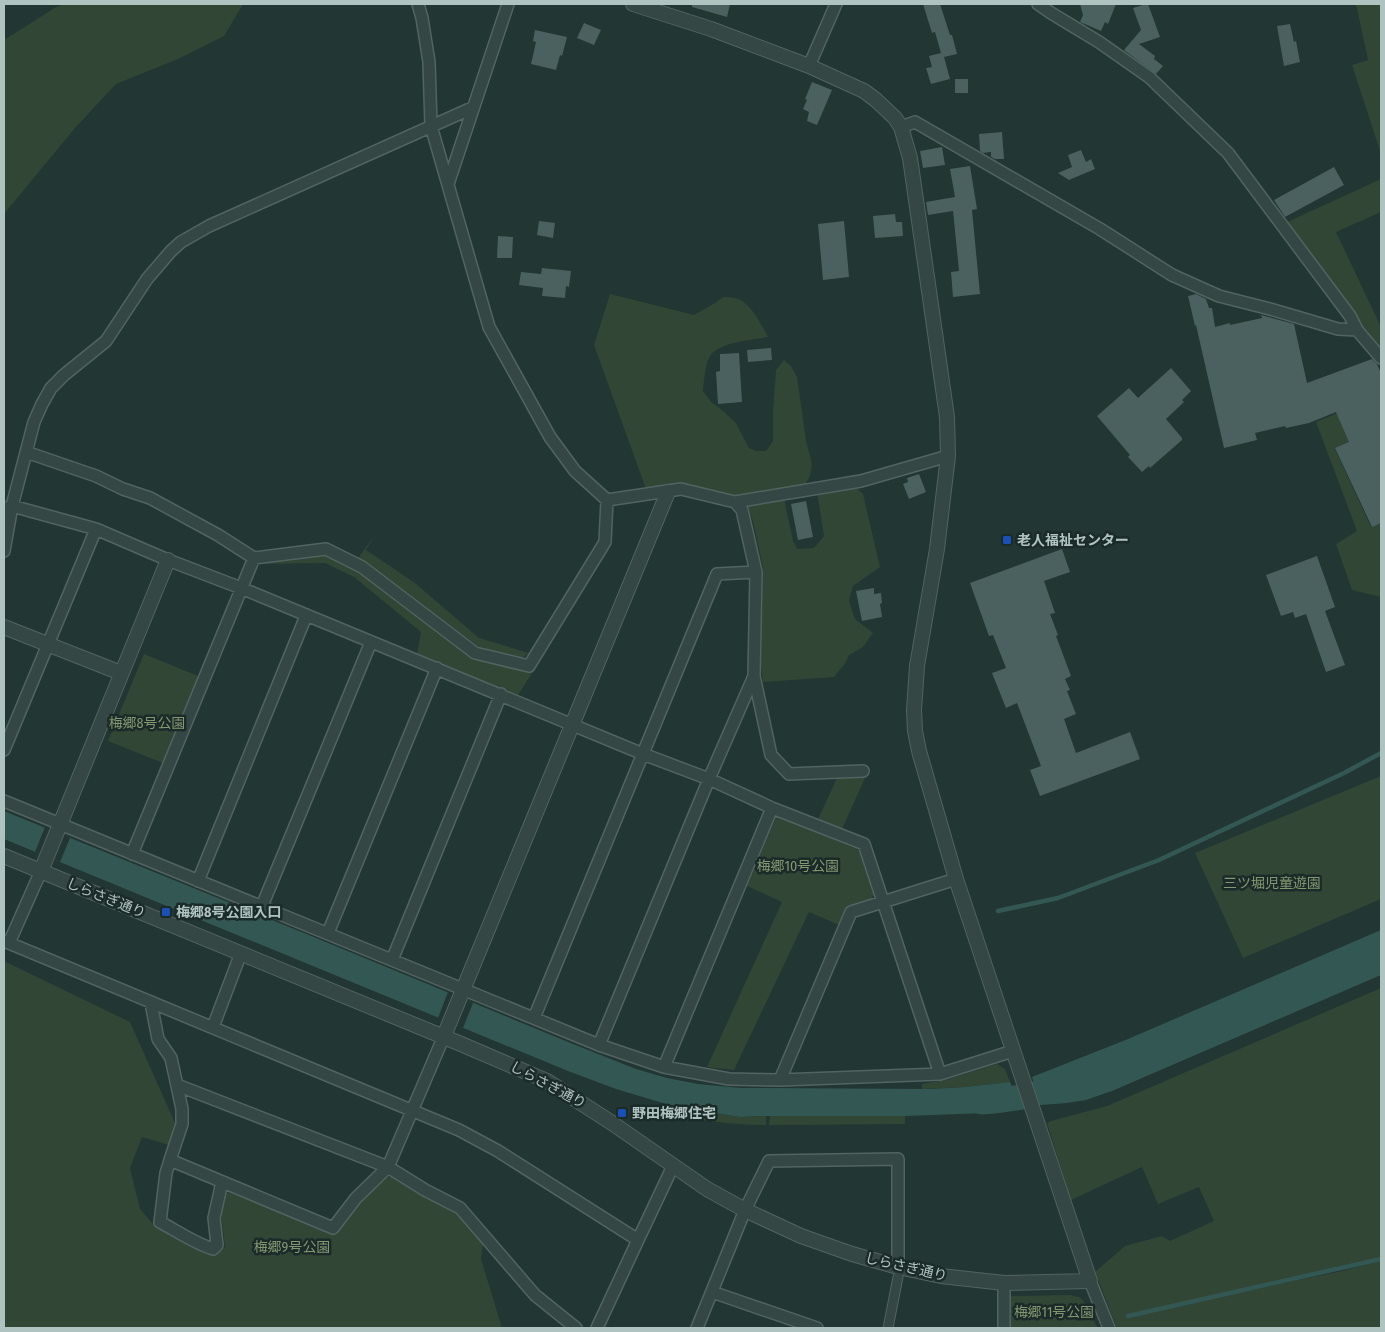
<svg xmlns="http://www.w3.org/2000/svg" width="1385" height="1332" font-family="'Fira Sans Condensed','Noto Sans JP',sans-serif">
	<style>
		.green { fill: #324636 }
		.water { fill: #335753 }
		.pier { fill: #223633 }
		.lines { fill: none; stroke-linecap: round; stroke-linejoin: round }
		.stream { stroke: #335753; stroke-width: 4.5 }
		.river { stroke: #335753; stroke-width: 25 }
		.building { fill: #4a615f }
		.pedestrian-casing { stroke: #526462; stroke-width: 11 }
		.minor-casing { stroke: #526462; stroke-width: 14 }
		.tertiary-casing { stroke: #526462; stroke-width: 16 }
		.pedestrian { stroke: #354744; stroke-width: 9 }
		.minor { stroke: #354744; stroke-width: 11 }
		.tertiary { stroke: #354744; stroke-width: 14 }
		.transit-dot { fill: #1a4fb4; stroke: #1b2b29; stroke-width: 2 }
		.labels { text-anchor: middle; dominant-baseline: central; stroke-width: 5; stroke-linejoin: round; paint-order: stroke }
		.poi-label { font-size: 14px; font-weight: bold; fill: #afc3c1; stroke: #1b2b29; text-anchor: start }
		.park-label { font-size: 14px; fill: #839770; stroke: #1b2b29 }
		.street-label { font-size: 14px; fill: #afc3c1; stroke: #1b2b29 }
	</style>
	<rect width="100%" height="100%" fill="#223633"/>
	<path class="green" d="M64,4H243L224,36L178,59L116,84L75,128L4,214V40L56,7Z
		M1356,4H1381V154L1352,65L1368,60Z
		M1381,179V212L1336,232L1381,327V350L1344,305L1285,223Z
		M610,294L694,315L715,303L723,297C727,297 731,297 735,298C750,301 761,324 768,337C752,340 719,342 710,356C705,364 704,382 703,391L711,402L723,411L736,423L749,448L756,451H766L773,441V410L776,370L784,360L791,366L797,377L806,440L812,464L810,476L805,485L740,497L683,484L646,489L594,345Z
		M1381,395V412L1344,429L1349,442L1335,449L1371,527L1381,523V597L1352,590L1336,544L1357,531L1316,422Z
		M851,487L858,489L863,494L880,567L853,586L849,601L855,619L873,633L863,647L849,655L846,662L834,677L763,682L761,666L763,567L753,521L747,504L784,498L793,541L797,549L814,548L824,536L817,492Z
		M375,535L366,550L415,583L479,638L529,653L522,658L479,647L363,560L358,558Z
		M326,556L357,571L473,659L532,673L518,695L417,654L421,632L354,577L325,563L262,564Z
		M144,654L198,676L163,763L108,741Z
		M1381,776V899L1243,958L1195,853Z
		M861,777L865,778L842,829L818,819L837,778Z
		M780,817L859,850L874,894L871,900L845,908L839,925L809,912L734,1070L707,1067L782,902L747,886L775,820Z
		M4,961L130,1022L175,1123L169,1145L142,1137L130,1168L140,1209L154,1225L175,1235L205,1253L220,1251L225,1247L221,1214L224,1195L229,1192L333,1234C346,1217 371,1179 393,1176L420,1194L454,1212L463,1219L483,1242L481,1259L502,1328H4Z
		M1381,988V1257L1235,1291L1242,1292L1342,1271L1381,1261V1328H1117L1095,1272L1125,1246L1162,1236L1170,1241L1214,1221L1199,1187L1158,1204L1142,1167L1071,1200L1047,1123L1051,1121L1107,1106Z
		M997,1064L1005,1069L1010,1082L966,1087L922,1089V1084L946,1080Z
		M666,1105L741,1117L766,1116V1125C731,1125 698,1120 664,1113Z
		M770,1116H905V1124L769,1125Z
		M1071,1295C1072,1296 1078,1297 1079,1297C1086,1300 1093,1321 1098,1328H1010V1298L1012,1296Z"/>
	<path class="water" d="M4,811L304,933L578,1046L636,1069L667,1078L698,1084L741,1088L930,1089L966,1087L1010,1082L1020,1109L986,1113L905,1116H759L741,1117L676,1107L616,1089L568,1071L4,839Z
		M1381,930V975L1112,1091L1086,1100L1067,1103L1041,1105L1032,1077L1128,1039Z"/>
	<path class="pier" d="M45,827L70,838L60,862L35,852Z
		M448,992L473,1003L463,1028L438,1018Z"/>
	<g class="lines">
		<path class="stream" d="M998,911L1058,898L1159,860L1344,773L1381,753
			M1128,1316L1381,1259"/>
		<path class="river" d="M982,1102C1015,1100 1039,1094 1069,1082"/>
	</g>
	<path class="building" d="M692,4H730L727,17L692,7Z
		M923,4H940L950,35H952L957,54L944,57L950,79L931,84L926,68L932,67L929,56L941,53L935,32L932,33Z
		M1080,4H1116L1108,24L1105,22L1101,31L1080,22L1083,15Z
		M1146,4H1148L1160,37L1139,44L1155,56L1154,59L1163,66L1156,74L1124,50L1141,30L1133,8Z
		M584,23L601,30L594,45L577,38Z
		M1290,24L1294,42L1296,41L1300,62L1284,66L1277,26Z
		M535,30L567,37L562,56L560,55L556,70L531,64L536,42L533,41Z
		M955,79H968V93H955Z
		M812,82L832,90L817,125L807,121L809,112L803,109L807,100L805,99Z
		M1002,132L1004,159H995L991,157V152L983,153L980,151L979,134Z
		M942,147L945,165L923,168L920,151Z
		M1081,150L1086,162L1091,159L1095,169L1069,180L1058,173L1072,167L1068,155Z
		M970,166L977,209L972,210L980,294L953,297L951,272L959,271L953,211L928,215L926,202L955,197L950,169Z
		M1334,167L1344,185L1285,217L1274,200Z
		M895,214L896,222H902L903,236L875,238L873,216Z
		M539,221L555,223L553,238L537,235Z
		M844,221L849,277L823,280L818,224Z
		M498,236L513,237L512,258H497Z
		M542,268L571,271L569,287L566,286L565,298L542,296L543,288L519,285L521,272L541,274Z
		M1196,294L1206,299L1209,308H1212L1215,327L1230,323V325L1262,318L1261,315L1294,324L1307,383L1372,359L1377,364L1381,373V523L1372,527L1335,448L1349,442L1336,412L1309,423L1286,428L1285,426L1255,433L1257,440L1224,448L1196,325L1195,326L1188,296Z
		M771,348L772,360L748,362L747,350Z
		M739,353L742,402L718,404L716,372L720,371V354Z
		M1171,368L1191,391L1182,400L1184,402L1166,419L1182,438V440L1150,468L1149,466L1142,472L1128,457L1130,455L1097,416L1129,388L1138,398Z
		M919,474L926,492L909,499L903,484L908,482L907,478Z
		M806,501L813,537L798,540L791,504Z
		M1062,549L1070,572L1044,581L1055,613L1050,614L1058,635L1056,636L1071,676L1065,679L1070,690L1067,691L1076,714L1064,719L1076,753L1130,732L1140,759L1040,796L1030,770L1041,766L1017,703L1006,708L992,673L1006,668L993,635L989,636L970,583Z
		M1317,556L1335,607L1325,611L1345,665L1326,672L1306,614L1295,618L1293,612L1281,616L1266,575Z
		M874,588V594L881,593L882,603L880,604L882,617L862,621L856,591Z"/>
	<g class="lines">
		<g class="pedestrian-casing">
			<path id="pedestrian" d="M888,1328L898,1277"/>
		</g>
		<g class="minor-casing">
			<path id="minor" d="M418,4L422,18L429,62L431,126L489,327L550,437L575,471L607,500L681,489L735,502L861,481L948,456
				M1038,4L1051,13L1099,42L1149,77L1228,153L1350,316L1357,330L1381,358
				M809,66L836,4
				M901,127L915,122L1100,229L1172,275L1219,296L1270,309L1338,329L1357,330
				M448,184L508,4
				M26,452L96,476L123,489L150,498L218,535L254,558L326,549L362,567L475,653L529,666L605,542L607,500
				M4,509L12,506L96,529L168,560L241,588L643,754L709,779L772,808L864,844L940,1074
				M4,551L12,506L34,422L42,404L51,388L64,375L106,341L147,279L171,251L181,242L209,226L472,108
				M754,676L771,755L789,774L863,771
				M4,750L96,529
				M4,801L599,1045L664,1067L729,1079L780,1080L940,1074L1013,1051
				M132,854L254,558
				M198,881L306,616
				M262,906L371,642
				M328,933L437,668
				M4,941L459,1130L498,1151L638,1240
				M9,943L41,871
				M392,960L501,694
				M151,1003L158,1039L171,1058L182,1109V1124L170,1160L333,1228L356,1198L388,1167L444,1036
				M534,1018L717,574L756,572
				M213,1027L241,953
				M599,1045L709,779L754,676L756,572L742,510L735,502
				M664,1067L772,808
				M780,1080L851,912L956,879
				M177,1085L388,1167L425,1190L460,1208L535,1295L576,1328
				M170,1160L166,1173L160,1222C177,1231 194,1243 213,1249L217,1245L214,1218L222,1182
				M1090,1281L1109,1328
				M1004,1283V1328
				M712,1292L817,1328
				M597,1328L638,1240L673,1166
				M697,1328L745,1210L769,1161L898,1159V1267"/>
		</g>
		<g class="tertiary-casing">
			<path id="tertiary" d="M4,627L121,673
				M4,856L461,1044L547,1081L612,1123L707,1189L745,1210L801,1236L852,1254L898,1267L941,1276L1004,1283L1090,1281L956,879L919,751L915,731L914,710L917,666L937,549L948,456L947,417L910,158L901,127L895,118L876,100L864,91L809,66L711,29L633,4
				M41,871L168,560
				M444,1036L668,492"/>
		</g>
		<use href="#pedestrian" class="pedestrian"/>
		<use href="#minor" class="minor"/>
		<use href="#tertiary" class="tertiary"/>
	</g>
	<g class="transit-dot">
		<rect x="1002" y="535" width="10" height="10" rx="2.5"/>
		<rect x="161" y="907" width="10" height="10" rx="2.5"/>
		<rect x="617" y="1108" width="10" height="10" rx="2.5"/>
	</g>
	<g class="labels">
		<g class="poi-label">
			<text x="1017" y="540">老人福祉センター</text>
			<text x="176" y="912">梅郷8号公園入口</text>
			<text x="632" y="1113">野田梅郷住宅</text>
		</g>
		<g class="park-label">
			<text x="147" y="723">梅郷8号公園</text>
			<text x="798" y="866">梅郷10号公園</text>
			<text x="1272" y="883">三ツ堀児童遊園</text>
			<text x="292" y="1247">梅郷9号公園</text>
			<text x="1054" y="1312">梅郷11号公園</text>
		</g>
		<g class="street-label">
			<text transform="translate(106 898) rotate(22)">しらさぎ通り</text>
			<text transform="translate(548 1085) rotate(28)">しらさぎ通り</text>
			<text transform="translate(906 1267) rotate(13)">しらさぎ通り</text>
		</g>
	</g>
	<rect width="1385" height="1332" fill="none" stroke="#afc3c1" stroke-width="10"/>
</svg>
